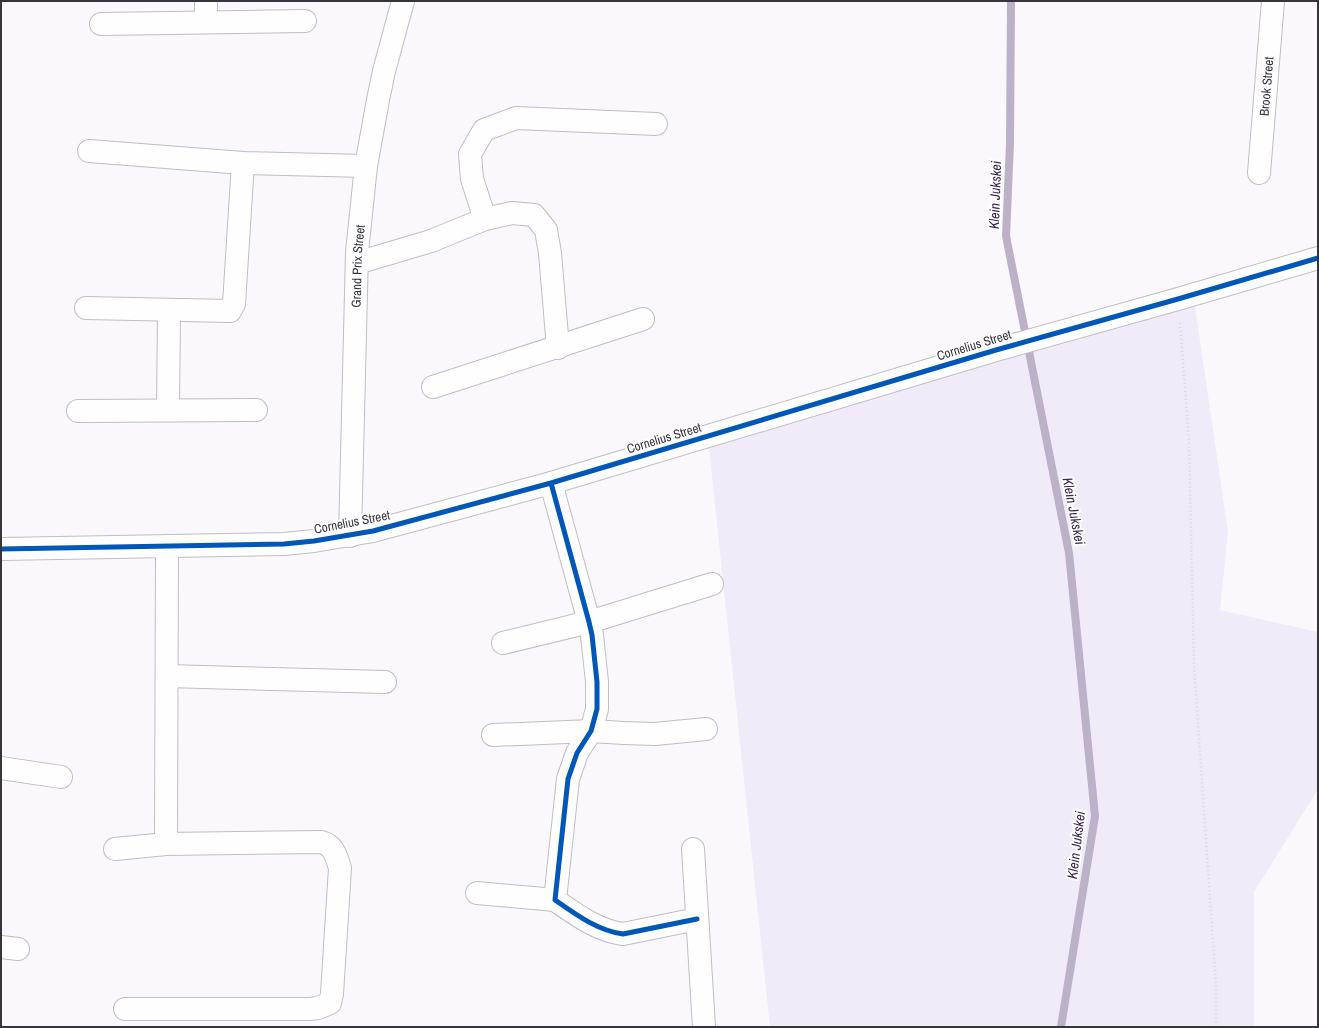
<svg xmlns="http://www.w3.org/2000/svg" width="1319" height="1028" font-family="'Archivo Narrow',sans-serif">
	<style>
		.green { fill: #f1eaf9 }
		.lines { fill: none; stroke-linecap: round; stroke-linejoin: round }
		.stream { stroke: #bcb1c7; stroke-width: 8 }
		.minor-casing { stroke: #c0bdc3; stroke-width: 24 }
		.path { stroke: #dbd9db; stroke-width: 2.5; stroke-dasharray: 1 3; stroke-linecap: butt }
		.minor { stroke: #fefeff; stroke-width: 22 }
		.cycleway-casing { stroke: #fff; stroke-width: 8 }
		.cycleway { stroke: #0057b8; stroke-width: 5 }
		.labels { text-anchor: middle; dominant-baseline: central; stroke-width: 4; stroke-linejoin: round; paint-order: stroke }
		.street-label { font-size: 13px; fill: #38343c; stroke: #fff }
		.water-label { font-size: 14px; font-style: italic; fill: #3b244e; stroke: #fff }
	</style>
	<rect width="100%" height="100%" fill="#faf8fc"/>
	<path class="green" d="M1193,293L1228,532L1220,610L1318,632V789L1254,892V1027H770L708,438Z"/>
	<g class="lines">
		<path class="stream" d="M1011,1L1010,143L1006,236L1069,553L1095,816L1061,1027"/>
		<g class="minor-casing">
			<g id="minor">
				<path d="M206,22V1"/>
				<path d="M101,24L305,21"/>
				<path d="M89,151L243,163L366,166"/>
				<path id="s1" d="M1259,173L1273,1"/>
				<path d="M485,219L472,179L470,154L484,130L516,118L656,124"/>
				<path d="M357,263L431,241L485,219L512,213L534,215L546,230L550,253L558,348"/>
				<path d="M86,308L230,311L234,304L243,163"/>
				<path d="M433,387L643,319"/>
				<path d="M168,410L169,310"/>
				<path d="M78,411L256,410"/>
				<path d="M551,483L589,622L592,635L597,682V709L591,731L577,753L568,779L555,900C575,914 598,931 623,934L697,919"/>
				<path id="s2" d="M350,536L357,252L366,166L378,100L384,71L403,1"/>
				<path d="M1,549L284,544L314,541L373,531L551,483L996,350L1178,299L1318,258"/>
				<path d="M503,643L589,622L712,584"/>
				<path d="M167,676L385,682"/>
				<path d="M493,735L591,731L624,733L655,734L706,729"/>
				<path d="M1,768L61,777"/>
				<path d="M166,844L167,546"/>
				<path d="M115,849L166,844L321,842C334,845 336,856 340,868L332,994L330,1003L318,1008L310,1009H125"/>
				<path d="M693,849L704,1027"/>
				<path d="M477,893L555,900"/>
				<path d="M1,947L18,949"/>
			</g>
		</g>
		<path class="path" d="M1180,323L1189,440L1194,666L1216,985V1027"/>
		<use href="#minor" class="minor"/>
		<g class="cycleway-casing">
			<path id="cycleway" d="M551,483L589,622L592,635L597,682V709L591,731L577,753L568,779L555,900C575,914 598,931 623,934L697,919
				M1,549L284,544L314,541L373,531L551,483L996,350L1178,299L1318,258"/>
		</g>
		<use href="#cycleway" class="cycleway"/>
	</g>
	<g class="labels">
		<g class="street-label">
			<text stroke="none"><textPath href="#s1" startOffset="87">Brook Street</textPath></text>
			<text stroke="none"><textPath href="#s2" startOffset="270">Grand Prix Street</textPath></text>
			<text transform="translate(974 345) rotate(-17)">Cornelius Street</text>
			<text transform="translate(664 438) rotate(-17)">Cornelius Street</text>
			<text transform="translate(352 522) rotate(-11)">Cornelius Street</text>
		</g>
		<g class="water-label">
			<text transform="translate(995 195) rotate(-88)">Klein Jukskei</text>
			<text transform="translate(1074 511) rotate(79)">Klein Jukskei</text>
			<text transform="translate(1076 845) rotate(-83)">Klein Jukskei</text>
		</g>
	</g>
	<rect width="1319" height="1028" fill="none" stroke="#38343c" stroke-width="4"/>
</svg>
